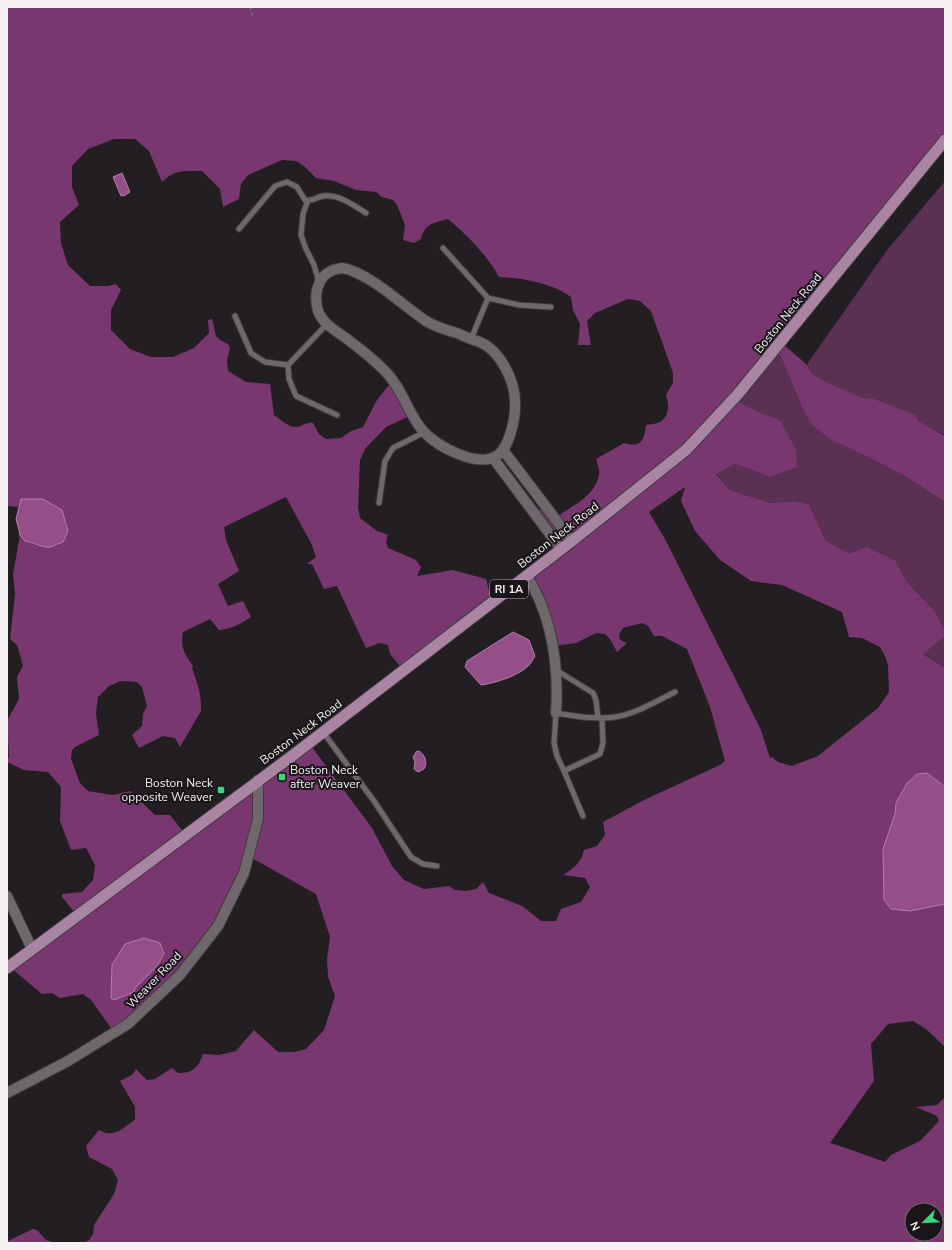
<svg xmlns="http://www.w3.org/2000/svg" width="952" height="1250" font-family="'Nunito Sans',sans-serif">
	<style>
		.green { fill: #5a3053 }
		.forest { fill: #79376f; fill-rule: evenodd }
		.water { fill: #944f88; stroke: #b17fa8 }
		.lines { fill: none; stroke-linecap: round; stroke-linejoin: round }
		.service-casing { stroke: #3f3b3e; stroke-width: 7 }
		.minor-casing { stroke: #3f3b3e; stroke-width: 12 }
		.primary-casing { stroke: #3f3b3e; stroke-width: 13 }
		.path { stroke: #777376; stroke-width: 2; stroke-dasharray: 3 3; stroke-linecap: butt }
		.service { stroke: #6e686d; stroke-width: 5 }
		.minor { stroke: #6e686d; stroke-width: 10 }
		.primary { stroke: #aa84a3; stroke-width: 11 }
		.poi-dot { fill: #3ad77f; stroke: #191518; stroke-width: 1.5 }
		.labels { text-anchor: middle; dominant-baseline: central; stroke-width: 4; stroke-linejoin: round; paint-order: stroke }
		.shield { fill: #191518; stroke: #b2aeb1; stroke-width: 1 }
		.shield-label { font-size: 11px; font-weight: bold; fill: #f4f0f3 }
		.street-label { font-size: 12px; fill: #f4f0f3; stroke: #191518 }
		.poi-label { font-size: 12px; fill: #f4f0f3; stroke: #191518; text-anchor: start }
	</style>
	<rect width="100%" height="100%" fill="#221e21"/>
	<path class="green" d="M945,181V435L800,374L888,249Z
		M778,354L780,355L801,405L833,441L866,456L901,474L945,502V631L935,611L907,582L895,560L867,547L849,553L826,541L809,504L793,501L771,503L730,490L716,473L735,464L770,477L780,420L759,412L739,402L775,356Z
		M945,636V668L922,653Z"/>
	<path class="forest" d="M7,7H945V141L785,346L805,363L813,375L832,385L863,398L874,399L915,415L918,421L945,436V502L901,474L866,456L833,441L812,425L801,405L780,355L778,354L775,356L739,402L759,412L780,420L796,450L797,467L770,477L735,464L716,474L730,490L771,503L793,501L809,504L826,541L849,553L867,547L895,560L907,582L935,611L945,631V636L923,654L945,668V787L927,773C924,773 919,773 917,774C904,781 897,801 895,814L910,911L945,904V1047L926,1029L913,1021L888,1024L871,1044L874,1081L830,1143L846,1148L885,1162L891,1155L920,1141L939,1121L937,1116L916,1107L937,1105L945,1097V1243H83L89,1240L93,1234L94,1225L114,1194L118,1180L112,1169L89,1157L86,1146L99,1130C114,1139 122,1128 135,1120V1107L120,1081L132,1075L136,1069L147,1080L155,1079L172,1068L178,1073C193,1073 198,1068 203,1054L219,1055L236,1051L254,1030L278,1052H295L306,1049L324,1030L335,996L328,977L327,959L330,937L316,894L250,857L217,927L179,976L113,1031L91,1000L83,994L60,998L52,993L42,994L11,968L77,915L62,897V894L82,892L93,880L95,865L86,848L71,850L60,821L61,787L48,772L24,770L7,762V759L9,757L7,721L19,699L17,677L23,666L17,645L10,639L15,594L13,574L20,535C25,541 32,541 39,546L21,499L18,507L7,506ZM114,139H135L149,151L162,182C174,169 185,171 202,171L220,189L223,207L239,199L241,184L248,175L282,160L296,161L304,166L316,178L334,181L356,190L376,192L382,197L393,200L397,205L405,225L403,240L414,243L421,239C425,223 434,223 448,219C467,235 487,255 499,277C522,278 552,283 571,297L573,310L580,324L578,345H591L587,321L595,313L628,299L640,301L651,311L673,373V383L666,395C669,404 670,416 660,422C656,424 650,424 646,425C644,440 642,448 624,443L596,459C597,464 600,470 599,474C596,495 574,505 558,516L543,507L539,511L542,516L566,548L529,579L555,646L576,643L596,633L605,634L610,639L617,652L627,643L620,640L619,635L623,628L642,623L648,626L654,636H662L687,649L710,707L725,761L720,765L646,799L603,822L605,835L597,846L584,850C582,862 573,869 563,875L585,878L590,887L581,902L561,909L556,921H541L522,906L489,893L483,882L476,889L466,891L455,890L449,886L424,889L404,880L392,866L372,828L309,743L185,834L170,815H155L130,791L113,795L88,791L80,783L71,759L72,750L75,747L99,735L96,713L98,697L109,686L121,681L137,682L142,687L147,706L143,714L142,726L132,735L139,748L163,736L175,738L180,747L201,711C202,695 197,682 192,668L193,666C184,653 180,647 183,632L210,619L219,630C231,629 241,624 251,617L243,601L228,606L218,584L239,571L226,540L224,527L286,497L312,545L316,557L307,564H312L324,589L337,586L366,648L380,643L388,645L390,654L403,670L492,602L486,579L453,570L417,576L421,567L416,560L388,548L386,542L388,535L377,531L360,518L358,508L360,460L365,449L386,427L414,414L393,380L377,400L363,427L351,431L341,438L326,439L319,434L313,423C306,422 303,426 297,427C289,428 280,419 274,415L270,384L246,382L228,371L227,360L230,348L228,344L220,340L216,336L212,319L208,320L209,333L194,348L173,357H151L130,349L111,330V310L121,290L116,284L108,286H90L68,265L61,243L60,222L79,205L72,187V166L88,149ZM685,487L681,501L695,531L720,560L751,581L782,585L842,612L849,637L862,638L880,647L885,656L888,665L889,692L878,708L818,756L792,766L778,762L772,757L770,758L761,730L665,539L649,512ZM127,943H160L164,955L157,966L135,988L112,965ZM912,1210H936V1234H912Z
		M33,1229L37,1230L46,1240L55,1243H7V1240L8,1241Z"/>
	<path class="water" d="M122,173L130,192L124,196V195L121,196L113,177Z
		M21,499H43L62,510L68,531L63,542C59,543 54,546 50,547C41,548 34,542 25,541L19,534H20L16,519Z
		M513,632L529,640L535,656C533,659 531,664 528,666C518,676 495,683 481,685L465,667L467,661Z
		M419,751C425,755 428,762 424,769L418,772L414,769L415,762L413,757L416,752Z
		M927,773L945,787V904L910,911L891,909L884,900L883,849L895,814L896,803L907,783L917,774Z
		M144,938L160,943L164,954L157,966L135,988L134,992L114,1000L111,998L112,965L125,944Z"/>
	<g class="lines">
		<g class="service-casing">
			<path id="service" d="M308,200L303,214L301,235L306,249L314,265L319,282
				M239,229L275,186L287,182L297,187L305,200C315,201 314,198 323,196C339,194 353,205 366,213
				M443,248L488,298L519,305L551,307
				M235,316L251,353L265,362L288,365L289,379L296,396L337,415
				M471,339L488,298
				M288,365L327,324
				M379,503L385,461L393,448L425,432
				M556,670L593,693L596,700L598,718
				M323,732L374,801L411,857L423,864L437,866
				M564,771L557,756L554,743L556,713C576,716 596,720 615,717C635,714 657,701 675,692
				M583,816L564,771L600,754L603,743L602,718"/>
		</g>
		<g class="minor-casing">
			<path id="minor" d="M342,268C370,273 402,305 426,321C436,327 446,330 457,333C464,336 470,339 477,341C499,348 515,380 515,402C516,416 510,446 498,455C479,469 438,447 424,432C408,415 403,389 385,371C375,361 363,351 351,342C340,333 323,325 318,311C314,297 316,278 331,271C334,269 339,269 342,268Z
				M503,450L572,541
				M493,458L561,549
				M527,576C552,617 559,666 556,713
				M7,896L32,949
				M7,1093L68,1061L128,1024L180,975L218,926L244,873L258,819V780"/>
		</g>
		<g class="primary-casing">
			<path id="primary" d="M7,968L292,756L572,541L686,450L738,394L945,140"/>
		</g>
		<path class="path" d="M250,7L253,17"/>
		<use href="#service" class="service"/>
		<use href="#minor" class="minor"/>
		<use href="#primary" class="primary"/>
	</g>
	<g class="poi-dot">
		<rect x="278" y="773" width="8" height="8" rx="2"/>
		<rect x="217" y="786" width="8" height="8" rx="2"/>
	</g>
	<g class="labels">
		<rect class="shield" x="490" y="580" width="38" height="18" rx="3"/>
		<g class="shield-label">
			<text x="509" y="589">RI 1A</text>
		</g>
		<g class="street-label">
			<text transform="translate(788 313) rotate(-51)">Boston Neck Road</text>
			<text transform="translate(558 535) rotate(-38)">Boston Neck Road</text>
			<text transform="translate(301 732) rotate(-37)">Boston Neck Road</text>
			<text transform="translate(154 980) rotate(-46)">Weaver Road</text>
		</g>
		<g class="poi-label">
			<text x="290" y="770">Boston Neck<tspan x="290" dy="14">after Weaver</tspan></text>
			<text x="213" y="783" text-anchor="end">Boston Neck<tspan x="213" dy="14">opposite Weaver</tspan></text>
		</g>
	</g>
	<rect width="952" height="1250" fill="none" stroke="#f4f0f3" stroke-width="16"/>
	<g transform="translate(924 1222) rotate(246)"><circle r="19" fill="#191518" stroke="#716d70"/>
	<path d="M0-3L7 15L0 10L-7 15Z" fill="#3ad77f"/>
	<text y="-6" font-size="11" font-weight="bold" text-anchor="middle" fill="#f4f0f3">N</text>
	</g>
</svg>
